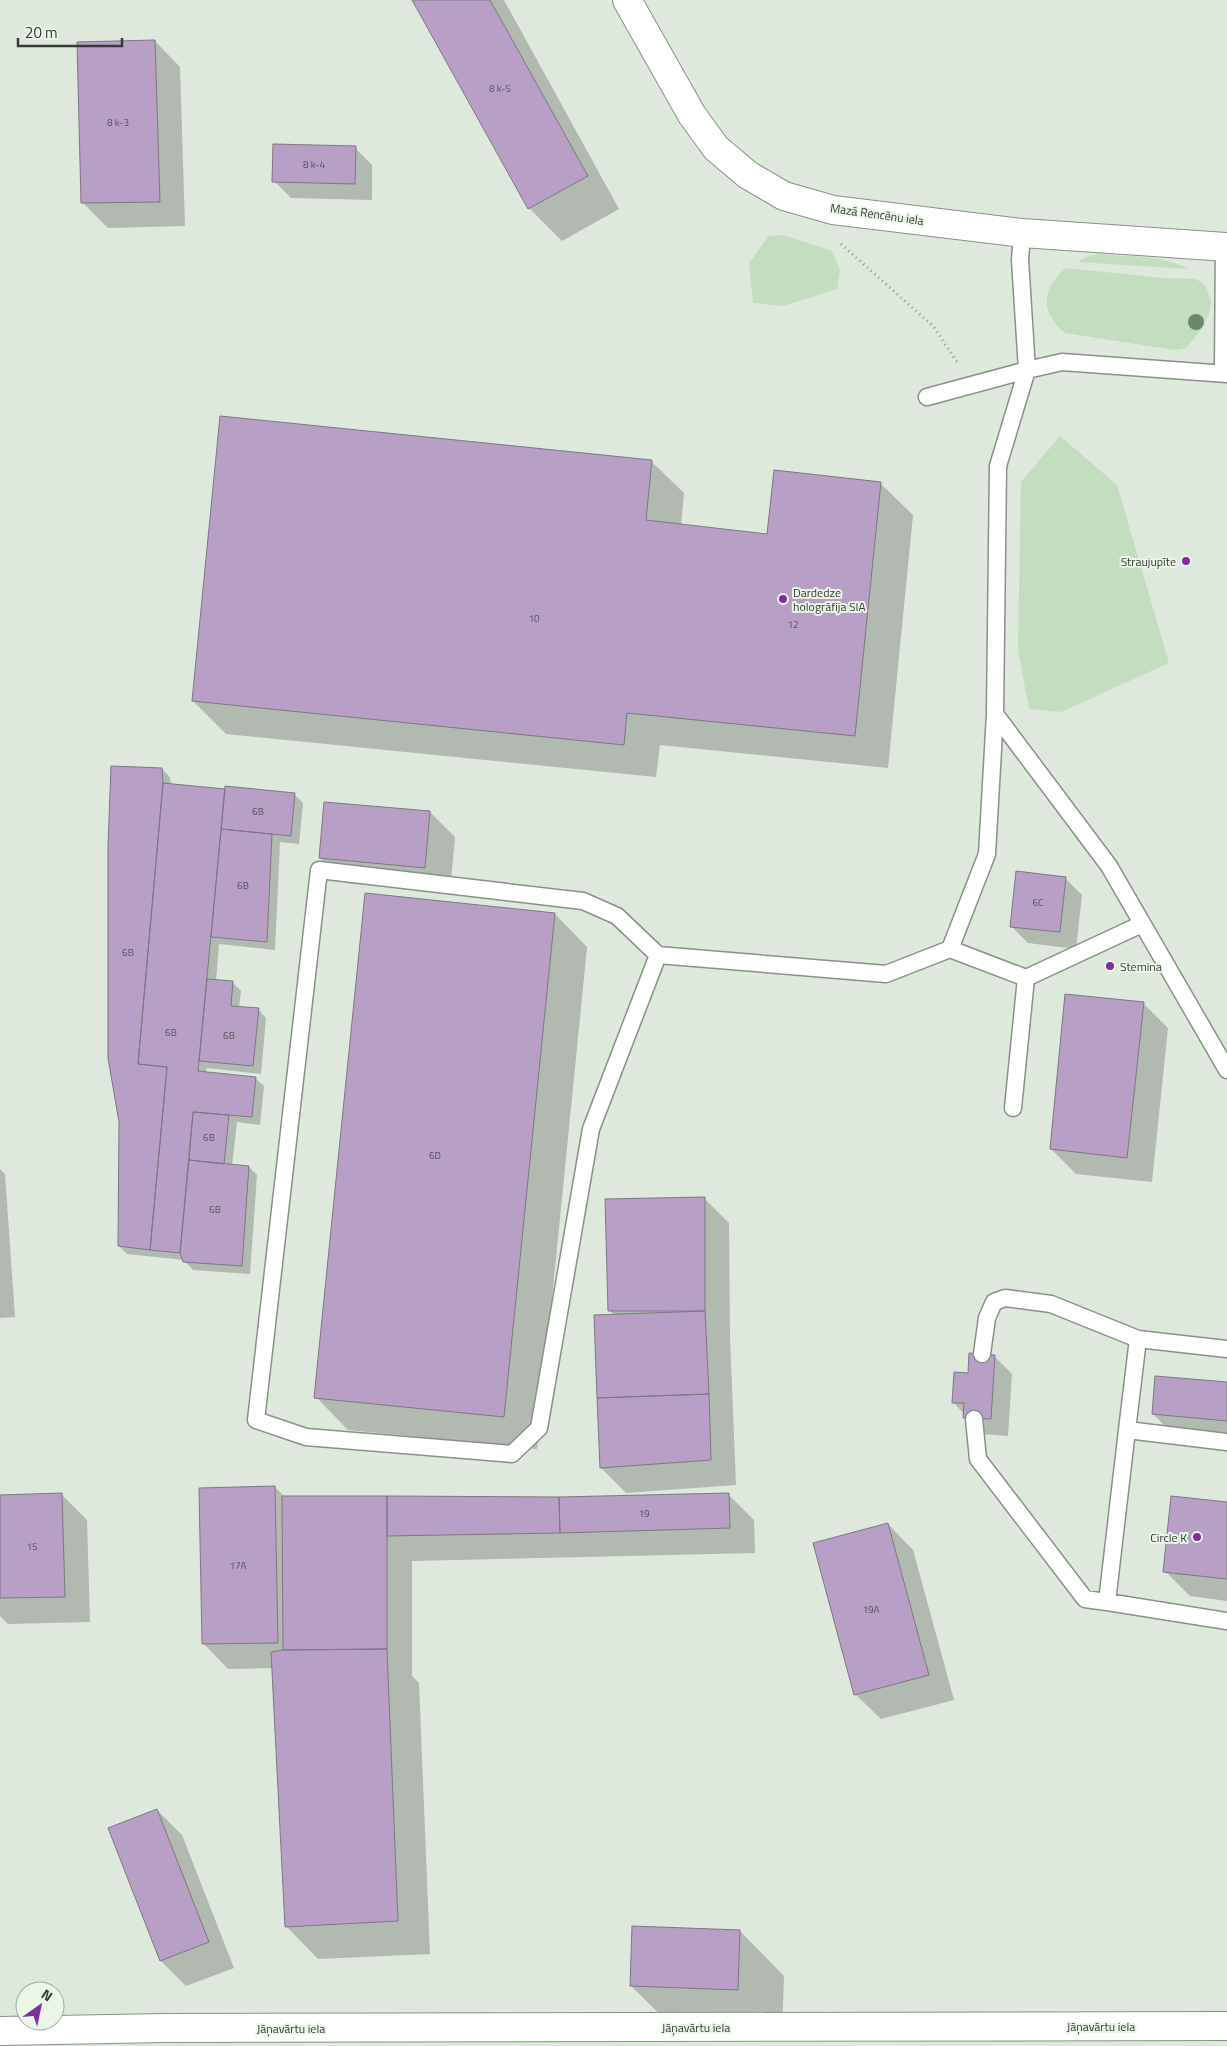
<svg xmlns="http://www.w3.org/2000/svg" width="1227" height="2046" font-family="'Titillium Web',sans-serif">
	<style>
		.green { fill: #c2debe }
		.shadow { fill: #0003 }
		.building { fill: #b89fc6; stroke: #7e7783 }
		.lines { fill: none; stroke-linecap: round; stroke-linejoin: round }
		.lane-casing { stroke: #889286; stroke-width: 19 }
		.street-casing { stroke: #889286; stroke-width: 30 }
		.path { stroke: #929991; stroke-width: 3; stroke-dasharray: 1 4; stroke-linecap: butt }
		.lane { stroke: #fff; stroke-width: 16 }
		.street { stroke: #fff; stroke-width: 28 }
		.tree { fill: #6b8868 }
		.poi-dot { fill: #7e2f9f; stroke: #ebf6e9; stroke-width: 2 }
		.labels { text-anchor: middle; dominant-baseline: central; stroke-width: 4; stroke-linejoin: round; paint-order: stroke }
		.number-label { font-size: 10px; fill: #565359 }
		.street-label { font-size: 12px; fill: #363a35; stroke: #ebf6e9 }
		.poi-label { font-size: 12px; fill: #363a35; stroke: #ebf6e9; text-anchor: end }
	</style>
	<rect width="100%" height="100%" fill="#dee8dc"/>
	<path class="green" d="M783,235L832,251L840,270L837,289L783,306L753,303L749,263L769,236Z
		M1098,254C1124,257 1167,255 1188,269L1078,262L1084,258Z
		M1066,268L1163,278L1196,279L1205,285L1211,301L1209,313L1201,330L1186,348L1175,350L1065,333C1040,312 1041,289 1066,268Z
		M1060,436L1117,485L1169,663L1061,712L1029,709L1018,650L1021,482Z"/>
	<path class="shadow" d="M414,0H504L619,209L562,241L529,208Z
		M155,41L180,67L185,226L108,228L83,203Z
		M355,148L372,165V200L291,198L274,181Z
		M651,461L684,493L681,526L768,535L880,483L913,515L888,768L660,745L656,777L226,734L193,701Z
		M162,769L170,777L171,785L295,795L303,803L299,844L280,842L275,950L219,944L216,981L232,982L241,991L239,1008L258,1009L266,1018L261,1074L207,1068L206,1073L255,1078L264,1086L260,1125L237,1122L232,1166L249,1167L257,1175L250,1274L193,1270L184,1260L127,1254L119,1246Z
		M430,812L455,837L450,893L345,883L320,858Z
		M1065,878L1082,895L1076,949L1028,943L1011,926Z
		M555,914L587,947L537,1449L348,1430L316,1397Z
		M1143,1003L1168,1028L1152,1182L1076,1174L1051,1149Z
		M0,1169L5,1174L15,1317L0,1318Z
		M704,1198L729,1223L730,1337L736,1485L626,1493L601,1468L595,1316L614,1315L609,1310Z
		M995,1357L1012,1374L1008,1436L982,1434L953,1402L969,1374Z
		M1227,1384V1443L1178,1439L1153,1414Z
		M275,1487L285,1497L559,1498L728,1494L754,1520L755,1553L412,1561V1676L419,1683L430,1954L318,1959L286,1926L273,1668L228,1669L203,1643Z
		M61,1494L87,1520L90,1622L8,1624L0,1616V1496Z
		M1227,1503V1601L1190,1596L1165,1571Z
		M888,1524L913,1550L954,1700L881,1719L855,1694Z
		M157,1810L182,1835L234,1968L186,1986L161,1961L109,1828Z
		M740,1931L784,1976L782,2034L676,2030L631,1986Z"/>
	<path class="building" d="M412,0H490L588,176L528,209Z
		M155,40L160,202L81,203L77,42Z
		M273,144L356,146L355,184L272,182Z
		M220,416L652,460L646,520L767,534L774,470L881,482L855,736L627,713L624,745L192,701Z
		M111,766L162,768L163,783L138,1064L167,1067L150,1250L118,1246L119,1122L108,1058V845Z
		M163,783L225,789L198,1071L256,1077L252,1117L193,1112L180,1253L150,1250L167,1067L138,1064Z
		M225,786L295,793L291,836L221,829Z
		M324,802L430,811L425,868L319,858Z
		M221,829L272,834L267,942L211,937Z
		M1016,871L1066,877L1060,932L1010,927Z
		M365,893L555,913L504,1417L314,1398Z
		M207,979L233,981L231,1006L259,1008L253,1066L199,1061Z
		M1065,994L1144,1002L1127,1158L1050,1149Z
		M193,1112L229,1115L224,1164L189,1160Z
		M189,1160L249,1166L242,1266L183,1262L180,1253Z
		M705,1197V1311H608L605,1199Z
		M705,1311L709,1394L597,1398L594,1315Z
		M969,1353L995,1355L991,1419L963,1418L964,1403H952L954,1372L968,1373Z
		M1155,1376L1227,1382V1421L1152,1414Z
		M709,1394L711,1460L600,1468L597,1398Z
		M275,1486L278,1643L202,1644L199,1488Z
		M62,1493L65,1597L0,1598V1495Z
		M729,1493L730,1528L560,1533L559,1497Z
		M282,1496H387V1649L283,1650Z
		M387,1496L559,1497L560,1533L387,1536Z
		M1171,1496L1227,1502V1579L1163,1572Z
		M888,1523L929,1675L854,1695L813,1543Z
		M387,1649L398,1921L285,1927L271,1652L283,1650Z
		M157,1809L209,1942L160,1961L108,1828Z
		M632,1926L740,1930L738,1990L630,1986Z"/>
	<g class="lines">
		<g class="lane-casing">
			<path id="lane" d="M1022,233L1020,260L1027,370L1062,362L1227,374
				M1223,372L1224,247
				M927,397L1027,370
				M995,714L1109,866L1227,1070
				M950,949L1026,978L1142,924
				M658,955L591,1129L539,1428L512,1454L306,1437L256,1420L319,870L583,901L617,916L658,955L886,974L950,949L987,854L995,714L998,466L1027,370
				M1013,1108L1026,978
				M982,1354L987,1318L994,1302L1005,1298L1051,1304L1138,1339L1227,1349
				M974,1419L978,1459L1085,1599L1107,1602
				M1127,1430L1138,1339
				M1227,1442L1127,1430L1107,1602L1227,1621"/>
		</g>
		<g class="street-casing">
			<path id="street" d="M627,0L692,115L716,148L748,175L784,196L833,210L1022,233L1227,247
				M0,2031L165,2028L1227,2026"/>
		</g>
		<path class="path" d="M841,244L934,327L957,362"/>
		<use href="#lane" class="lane"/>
		<use href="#street" class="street"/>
	</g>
	<circle class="tree" cx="1196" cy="322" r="8"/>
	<g class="poi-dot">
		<circle cx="1186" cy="561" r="5"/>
		<circle cx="783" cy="599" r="5"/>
		<circle cx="1110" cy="966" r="5"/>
		<circle cx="1197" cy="1537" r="5"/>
	</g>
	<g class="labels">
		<g class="number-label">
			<text x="500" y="88">8 k-5</text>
			<text x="118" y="122">8 k-3</text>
			<text x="314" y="164">8 k-4</text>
			<text x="534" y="618">10</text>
			<text x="793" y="624">12</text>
			<text x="258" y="811">6B</text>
			<text x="243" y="885">6B</text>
			<text x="1038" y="902">6C</text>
			<text x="128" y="952">6B</text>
			<text x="171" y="1032">6B</text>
			<text x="229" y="1035">6B</text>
			<text x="209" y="1137">6B</text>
			<text x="435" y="1155">6D</text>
			<text x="215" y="1209">6B</text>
			<text x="644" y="1513">19</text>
			<text x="32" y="1546">15</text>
			<text x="238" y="1565">17A</text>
			<text x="871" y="1609">19A</text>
		</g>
		<g class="street-label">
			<text transform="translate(877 214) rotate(8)">Mazā Rencēnu iela</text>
			<text x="1101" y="2026">Jāņavārtu iela</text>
			<text x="696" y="2027">Jāņavārtu iela</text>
			<text x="291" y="2028">Jāņavārtu iela</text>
		</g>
		<g class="poi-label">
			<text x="1176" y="561">Straujupīte</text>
			<text x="793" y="592" text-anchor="start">Dardedze<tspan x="793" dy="14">hologrāfija SIA</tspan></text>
			<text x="1120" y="966" text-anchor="start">Stemina</text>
			<text x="1187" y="1537">Circle K</text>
		</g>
	</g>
	<g transform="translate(40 2006) rotate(33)"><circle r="24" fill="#ebf6e9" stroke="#a3aba1"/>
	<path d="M0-4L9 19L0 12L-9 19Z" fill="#7e2f9f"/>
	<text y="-8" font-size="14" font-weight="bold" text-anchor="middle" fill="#363a35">N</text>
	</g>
	<path d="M18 38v8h104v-8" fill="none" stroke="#363a35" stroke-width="2.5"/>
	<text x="25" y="38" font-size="15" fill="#363a35" stroke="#ebf6e9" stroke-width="4" paint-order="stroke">20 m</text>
</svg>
